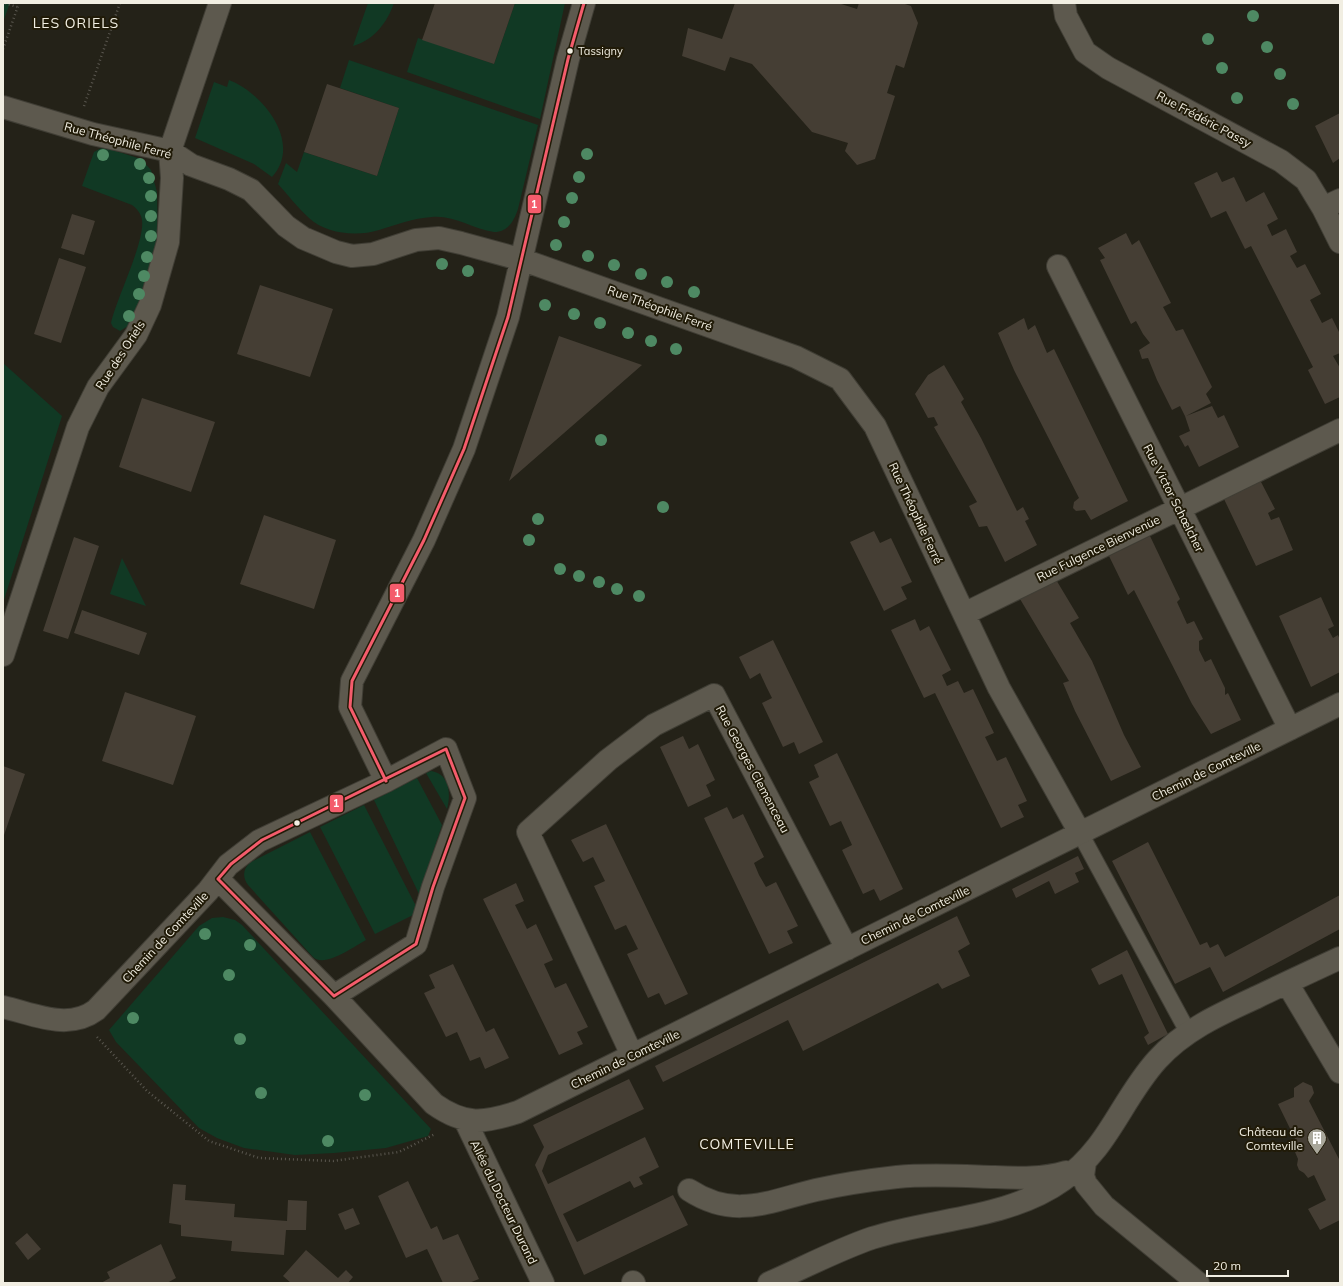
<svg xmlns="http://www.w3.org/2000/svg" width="1343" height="1286" font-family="Mulish,sans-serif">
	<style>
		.green { fill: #113924 }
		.building { fill: #453e34 }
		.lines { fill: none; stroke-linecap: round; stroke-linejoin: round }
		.service-casing { stroke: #403e35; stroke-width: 18 }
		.minor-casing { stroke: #403e35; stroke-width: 24 }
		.path { stroke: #5a574f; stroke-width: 2.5; stroke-dasharray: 1 3; stroke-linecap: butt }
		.service { stroke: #5d594e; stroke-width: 16 }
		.minor { stroke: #5d594e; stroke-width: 22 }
		.bus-1-casing { stroke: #211b08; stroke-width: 6 }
		.bus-1 { stroke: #f45c6c; stroke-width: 3 }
		.tree { fill: #4e8963 }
		.bus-dot { fill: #f1eee2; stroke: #211b08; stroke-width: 1.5 }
		.labels { text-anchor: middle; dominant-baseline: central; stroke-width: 4; stroke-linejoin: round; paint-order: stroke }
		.bus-label { font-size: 11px; fill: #f1eee2; stroke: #211b08; text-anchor: start }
		.street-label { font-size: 12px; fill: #f1eee2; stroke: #211b08 }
		.poi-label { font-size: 12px; fill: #f1eee2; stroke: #211b08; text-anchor: end }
		.quarter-label { font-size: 14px; letter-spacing: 1px; fill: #f1eee2; stroke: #211b08 }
		.line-badge { stroke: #211b08; stroke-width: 1.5 }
		.badge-label { font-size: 11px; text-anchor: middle; font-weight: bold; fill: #fff }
	</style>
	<rect width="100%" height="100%" fill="#242218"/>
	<path class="green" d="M3,3H10L3,22Z
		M368,3H394C387,23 374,40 353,46Z
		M515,3H565L540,119L407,72L418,38L494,64Z
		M349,60L538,125L518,209C514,221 508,232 494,232C473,229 454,215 432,217C413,218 396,225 379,230C357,237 326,234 309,218C298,208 288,195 278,184L286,163L297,172L304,152L377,176L399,108L340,88Z
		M229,80C263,93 303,143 272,177L254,164L195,138L214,82L227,87Z
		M103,147L141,159L151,170L157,192L158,241L145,290L128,326L120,331L113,327L111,323C117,297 145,242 142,220C141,213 137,209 132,205L82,186L94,152Z
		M3,363L62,416L3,603Z
		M122,558L146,606L110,594Z
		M431,771C450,774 451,794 447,809L426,773Z
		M417,778L442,825L419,894L374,800Z
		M364,805L419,912L375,934L320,827Z
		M310,832L366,940C353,947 325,968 313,957L248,885C242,877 243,868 251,862Z
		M223,917L235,920L242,925L431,1129L428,1136L386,1148L334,1153L295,1155L244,1148L217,1138L199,1128L116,1042L109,1030L199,926L212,918Z"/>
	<path class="building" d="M435,3H515L494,64L422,40Z
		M735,3H838L857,9L859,3H902L911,6L918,23L904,68L896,65L887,93L895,96L875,159L857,165L845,151L848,143L812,132L752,64L730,57L725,71L682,56L688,28L722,39Z
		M327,84L399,108L377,176L304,152Z
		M1340,113V158L1333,163L1315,126Z
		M1217,172L1222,182L1234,177L1246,202L1264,192L1278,219L1267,225L1272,236L1286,229L1297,252L1290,256L1297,268L1305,264L1321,294L1310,300L1322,323L1332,318L1340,334V353L1333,356L1340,368V397L1325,404L1308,370L1313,367L1251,246L1245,249L1226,211L1211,218L1194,183Z
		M72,214L95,221L84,255L61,248Z
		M1126,233L1132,245L1139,240L1171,303L1163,307L1176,331L1183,329L1212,387L1206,394L1211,403L1186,416L1212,406L1218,418L1224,415L1239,447L1199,467L1188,445L1185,447L1179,436L1190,431L1185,416L1180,406L1172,410L1157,380L1148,358L1142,359L1139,350L1150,343L1143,334L1136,321L1131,324L1100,260L1105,258L1098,248Z
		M59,258L86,267L61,343L34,334Z
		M260,285L333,309L310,377L237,354Z
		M1024,318L1028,330L1035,325L1047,353L1054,349L1128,501L1091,520L1085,510L1076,511L1073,508L1074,502L1079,498L1014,370L998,333Z
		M559,336L642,365L509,481Z
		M944,365L964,399L961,402L981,438L1017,511L1023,507L1029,519L1025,521L1037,545L1005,562L987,526L979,527L969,506L977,502L934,427L938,425L934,417L928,418L915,394L928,375Z
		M142,398L215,422L191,492L119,467Z
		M1260,480L1275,509L1268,513L1271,520L1279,517L1293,550L1256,566L1224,499Z
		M264,515L336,540L314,609L240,584Z
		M874,531L880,543L891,538L912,582L901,587L907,599L884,611L850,542Z
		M1150,536L1180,599L1177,602L1187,624L1194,621L1203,639L1199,641V650L1205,662L1211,659L1225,688V695L1228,693L1241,720L1211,734L1192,704L1134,590L1128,595L1109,556Z
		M74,537L99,546L68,639L43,631Z
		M1055,578L1079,618L1070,623L1092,661L1124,735L1141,767L1111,781L1075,711L1063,683L1069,681L1020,599Z
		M1321,597L1334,626L1328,629L1333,638L1338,635L1340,640V672L1311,687L1279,616Z
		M82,610L147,633L139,655L74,633Z
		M915,619L920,631L929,626L951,670L942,675L947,686L958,681L964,693L973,689L994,733L985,737L997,761L1006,757L1027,801L1018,805L1024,817L1001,828L935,693L924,698L891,630Z
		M773,640L823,742L799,754L794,742L783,747L762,703L772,698L766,686L760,673L750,679L739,657Z
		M125,692L196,716L173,785L102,761Z
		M683,736L689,749L698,744L715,780L706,785L711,796L688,807L660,747Z
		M837,753L903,889L880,901L874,889L863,894L842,850L852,845L841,821L830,826L809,782L819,777L814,765Z
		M3,766L25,774L3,838Z
		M727,807L733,819L743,814L764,857L754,863L759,875L766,887L776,882L798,926L787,931L793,943L769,954L704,818Z
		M606,824L688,994L665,1005L659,993L648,998L627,954L638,949L626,925L615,930L594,886L605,881L593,857L583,862L571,840Z
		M1148,842L1200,945L1207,942L1210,948L1218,944L1225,957L1340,895V929L1223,992L1210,967L1175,984L1112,861Z
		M1078,856L1084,869L1075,873L1079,882L1055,894L1049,881L1016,898L1012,889Z
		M516,883L524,901L515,905L527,929L536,924L553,960L544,964L555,988L566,983L588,1027L577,1032L583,1044L559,1055L483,899Z
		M957,916L970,944L958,951L970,976L942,989L938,983L803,1051L788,1020L663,1082L655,1066Z
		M1127,950L1168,1034L1148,1045L1144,1037L1149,1033L1122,974L1099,985L1091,969Z
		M453,964L486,1032L494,1028L509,1058L485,1069L480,1057L470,1061L457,1032L446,1037L424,993L435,988L429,975Z
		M629,1079L644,1109L548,1155L542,1171L548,1184L645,1137L659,1167L639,1177L643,1184L634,1188L630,1181L563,1214L577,1242L673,1195L688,1225L584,1275L535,1165L544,1147L533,1125Z
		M1303,1082L1312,1086L1314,1093L1309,1101L1340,1161V1220L1320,1230L1308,1209L1326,1200L1314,1175L1308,1178L1304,1173L1299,1170L1297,1165L1298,1159L1295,1152L1300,1149L1278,1104L1294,1097V1088Z
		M408,1181L431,1229L437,1226L443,1240L458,1234L479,1279L469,1283H443L427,1249L406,1258L378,1196Z
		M173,1184L186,1185L185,1200L235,1204L234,1217L287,1221L288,1200L307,1201L306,1230H286L284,1255L231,1251L232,1241L181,1236V1225L169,1223Z
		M353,1208L360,1224L345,1230L338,1214Z
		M27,1233L41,1249L28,1260L15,1243Z
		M161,1244L176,1278L167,1283H101L110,1278L107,1272Z
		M306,1250L338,1278L346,1270L353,1277L348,1283H291L283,1276Z"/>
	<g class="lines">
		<g class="service-casing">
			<path id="service" d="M1080,833L1188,1032"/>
		</g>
		<g class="minor-casing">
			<path id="minor" d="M1064,3L1066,16L1085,52L1108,68L1281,161L1306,180L1323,208L1340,242
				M3,107L93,134L170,151L191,165L229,179L251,190L286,226L303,238L336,252L352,256L373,254L416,240L439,238L461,243L523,260L796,357L840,379L875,426L999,688L1080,833
				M1323,208L1340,200
				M1058,266L1290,729
				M964,614L1340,430
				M3,655L78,427L98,387L136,335L150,305L168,242L172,178L170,151L220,3
				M386,781L350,707L352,681L424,540L464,449L508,317L568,59L584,3
				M218,879L334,996L434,1104C465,1126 484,1123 518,1112L1340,704
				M1287,983L1340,1072
				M3,1007C34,1014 68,1031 96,1010L208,891L228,865L259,841L386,781L446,749L465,798L433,887L416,944L334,996
				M632,1055L528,832L608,760L654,725L714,695L847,949
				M465,1120L543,1283
				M1085,1162L1083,1176L1086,1184L1104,1206L1198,1283
				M689,1190C735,1220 769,1201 816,1190C843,1184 870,1180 897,1177C929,1174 962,1176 994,1177C1019,1178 1042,1179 1066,1172
				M633,1282L634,1283
				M769,1283C803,1268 837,1250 872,1238C934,1218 1009,1219 1063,1180C1109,1148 1121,1100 1157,1060C1184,1030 1220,1014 1257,997C1284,984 1312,971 1340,958"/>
		</g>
		<path class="path" d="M5,3L17,7
			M3,49L19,3
			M84,106L120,3
			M97,1037L147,1091L209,1141L259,1158L333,1161L399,1152L435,1134"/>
		<use href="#service" class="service"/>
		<use href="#minor" class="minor"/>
		<g class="bus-1-casing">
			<path id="bus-1" d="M386,781L350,707L352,681L424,540L464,449L508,317L568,59L584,3
				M218,879L231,864L262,840L446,749L465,798L433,887L416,944L334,996
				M218,879L334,996"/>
		</g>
		<use href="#bus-1" class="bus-1"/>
	</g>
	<g class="tree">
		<circle cx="1253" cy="16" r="6"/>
		<circle cx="1208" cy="39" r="6"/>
		<circle cx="1267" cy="47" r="6"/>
		<circle cx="1222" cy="68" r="6"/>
		<circle cx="1280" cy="74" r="6"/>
		<circle cx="1237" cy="98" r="6"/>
		<circle cx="1293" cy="104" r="6"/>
		<circle cx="587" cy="154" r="6"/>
		<circle cx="103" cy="155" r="6"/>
		<circle cx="140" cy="164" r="6"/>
		<circle cx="579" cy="177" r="6"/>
		<circle cx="149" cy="178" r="6"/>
		<circle cx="151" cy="196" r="6"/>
		<circle cx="572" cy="198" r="6"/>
		<circle cx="151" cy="216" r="6"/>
		<circle cx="564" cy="222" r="6"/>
		<circle cx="151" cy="236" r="6"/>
		<circle cx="556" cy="245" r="6"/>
		<circle cx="588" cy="256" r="6"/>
		<circle cx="147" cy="257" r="6"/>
		<circle cx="442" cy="264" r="6"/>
		<circle cx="614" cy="265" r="6"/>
		<circle cx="468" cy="271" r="6"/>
		<circle cx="641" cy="274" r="6"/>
		<circle cx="144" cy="276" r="6"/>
		<circle cx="667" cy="282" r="6"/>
		<circle cx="694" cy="292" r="6"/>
		<circle cx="139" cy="294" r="6"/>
		<circle cx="545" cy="305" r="6"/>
		<circle cx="574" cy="314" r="6"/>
		<circle cx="129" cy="316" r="6"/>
		<circle cx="600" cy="323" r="6"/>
		<circle cx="628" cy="333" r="6"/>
		<circle cx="651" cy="341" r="6"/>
		<circle cx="676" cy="349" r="6"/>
		<circle cx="601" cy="440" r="6"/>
		<circle cx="663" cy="507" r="6"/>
		<circle cx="538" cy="519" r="6"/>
		<circle cx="529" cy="540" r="6"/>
		<circle cx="560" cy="569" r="6"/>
		<circle cx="579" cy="576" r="6"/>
		<circle cx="599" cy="582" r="6"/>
		<circle cx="617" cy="589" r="6"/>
		<circle cx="639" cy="596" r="6"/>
		<circle cx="205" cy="934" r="6"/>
		<circle cx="250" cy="945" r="6"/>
		<circle cx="229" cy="975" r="6"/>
		<circle cx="133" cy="1018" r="6"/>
		<circle cx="240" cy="1039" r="6"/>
		<circle cx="261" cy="1093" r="6"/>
		<circle cx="365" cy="1095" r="6"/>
		<circle cx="328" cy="1141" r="6"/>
	</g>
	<defs>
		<g id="building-pin" transform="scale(1)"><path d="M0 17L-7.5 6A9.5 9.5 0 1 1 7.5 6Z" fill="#a9a79b" stroke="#211b08"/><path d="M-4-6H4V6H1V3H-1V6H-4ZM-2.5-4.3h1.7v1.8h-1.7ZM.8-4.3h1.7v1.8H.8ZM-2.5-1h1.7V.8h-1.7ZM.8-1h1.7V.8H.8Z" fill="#fff"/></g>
	</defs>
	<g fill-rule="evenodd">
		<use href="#building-pin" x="1317" y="1138"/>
	</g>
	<g class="bus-dot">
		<circle cx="570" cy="51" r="3.5"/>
		<circle cx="297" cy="823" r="3.5"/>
	</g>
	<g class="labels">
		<g class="bus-label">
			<text x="578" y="51">Tassigny</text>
		</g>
		<g class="street-label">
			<text transform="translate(1204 119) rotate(28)">Rue Frédéric Passy</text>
			<text transform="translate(118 140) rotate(15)">Rue Théophile Ferré</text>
			<text transform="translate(660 308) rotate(20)">Rue Théophile Ferré</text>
			<text transform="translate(120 355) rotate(-57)">Rue des Oriels</text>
			<text transform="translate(1174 498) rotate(63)">Rue Victor Schœlcher</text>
			<text transform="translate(916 513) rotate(65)">Rue Théophile Ferré</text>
			<text transform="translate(1098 548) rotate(-26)">Rue Fulgence Bienvenüe</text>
			<text transform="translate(753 769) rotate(62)">Rue Georges Clemenceau</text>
			<text transform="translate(1206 771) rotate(-26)">Chemin de Comteville</text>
			<text transform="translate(915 915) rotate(-26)">Chemin de Comteville</text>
			<text transform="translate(165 937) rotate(-47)">Chemin de Comteville</text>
			<text transform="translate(625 1059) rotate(-26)">Chemin de Comteville</text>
			<text transform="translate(504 1202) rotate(64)">Allée du Docteur Durand</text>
		</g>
		<g class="poi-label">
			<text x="1303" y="1131">Château de<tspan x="1303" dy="14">Comteville</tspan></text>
		</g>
		<g class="quarter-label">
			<text x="76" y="23">LES ORIELS</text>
			<text x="747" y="1144">COMTEVILLE</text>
		</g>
	</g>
	<g class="line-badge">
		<rect x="527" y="194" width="15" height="20" rx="4" fill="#f45c6c"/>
		<rect x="389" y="583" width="16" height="20" rx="4" fill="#f45c6c"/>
		<rect x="329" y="794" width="15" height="19" rx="4" fill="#f45c6c"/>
	</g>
	<g class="badge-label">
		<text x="534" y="208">1</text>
		<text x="397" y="597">1</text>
		<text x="336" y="807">1</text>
	</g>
	<rect width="1343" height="1286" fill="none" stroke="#f1eee2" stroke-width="8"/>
	<path d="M1207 1270v6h81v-6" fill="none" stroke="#f1eee2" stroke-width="2"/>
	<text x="1213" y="1270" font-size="12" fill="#f1eee2" stroke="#211b08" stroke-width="3" paint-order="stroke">20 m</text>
</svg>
